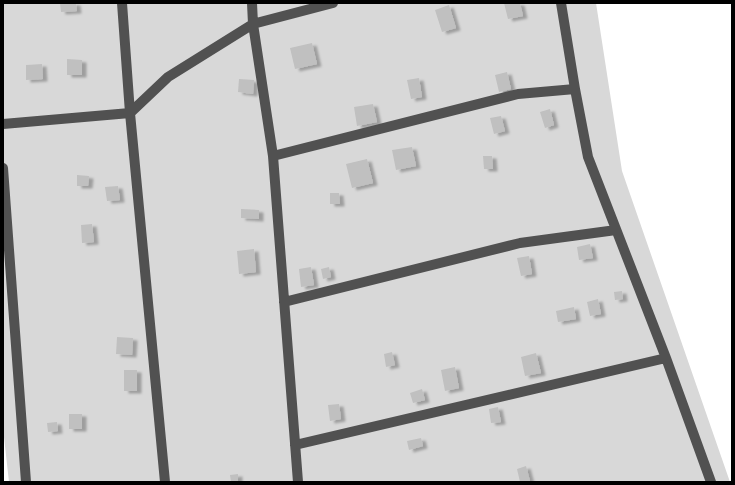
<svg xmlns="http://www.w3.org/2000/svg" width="735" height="485" font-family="Overpass,sans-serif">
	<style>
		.green { fill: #d8d8d8 }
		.building { fill: #c0c0c0; filter: url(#shadow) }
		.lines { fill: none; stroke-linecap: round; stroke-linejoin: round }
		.minor { stroke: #515151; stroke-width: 10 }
	</style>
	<defs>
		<filter id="shadow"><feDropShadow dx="4.5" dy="2.5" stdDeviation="1" flood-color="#0004"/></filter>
	</defs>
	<rect width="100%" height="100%" fill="#fff"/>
	<path class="green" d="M3,3H596L622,171L730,482H9L3,428Z"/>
	<path class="building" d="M60,3H76L77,11L61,12Z
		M504,3H520L523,16L508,19Z
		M449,5L456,28L442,32L435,10Z
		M312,43L317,64L295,69L290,48Z
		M67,59L82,60V75H67Z
		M42,64L43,79L26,80V65Z
		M507,72L511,89L499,92L495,75Z
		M419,78L422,97L411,99L407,80Z
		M239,79L254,80L253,94L238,92Z
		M373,104L377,122L357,126L354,107Z
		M550,109L554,125L545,128L540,112Z
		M501,116L505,131L494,134L490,118Z
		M412,147L416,166L396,170L392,150Z
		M483,156H492L493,169H484Z
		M367,159L373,183L352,188L346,164Z
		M77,175L89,176L88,186H77Z
		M118,186L120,200L107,201L105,187Z
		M330,193H339L340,204H330Z
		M241,209L259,210V219L241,218Z
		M92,224L94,242L82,243L81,225Z
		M590,244L593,258L579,260L577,247Z
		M254,249L256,272L239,274L237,251Z
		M529,256L532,274L521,276L517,258Z
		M311,267L314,285L301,287L299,269Z
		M329,267L331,277L323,279L321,269Z
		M622,291L623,299L615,300L614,292Z
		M598,299L601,314L590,316L587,302Z
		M574,307L576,319L558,322L556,311Z
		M117,337L133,338L132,355L116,354Z
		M392,352L395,365L386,367L384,354Z
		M536,353L541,373L525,376L521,357Z
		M455,367L459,388L445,391L441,370Z
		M124,370H137V391H124Z
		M422,389L425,400L413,403L410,393Z
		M339,404L341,419L330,421L328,405Z
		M498,407L501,422L491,423L489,409Z
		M69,414H82V429H69Z
		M57,422L58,431L48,432L47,423Z
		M421,438L423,446L409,450L407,441Z
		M526,466L530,481L520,482L517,469Z
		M238,474V482H231L230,475Z"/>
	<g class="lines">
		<path class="minor" d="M122,3L130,113L165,482
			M252,3L253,24L273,156L298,482
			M561,3L575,89L588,157L666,358L711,482
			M3,124L130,113L168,77L253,24L333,3
			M273,156L518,94L575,89
			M3,168L26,482
			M284,302L520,243L616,230
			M295,445L666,358"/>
	</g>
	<rect width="735" height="485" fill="none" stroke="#000000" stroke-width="8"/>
</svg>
